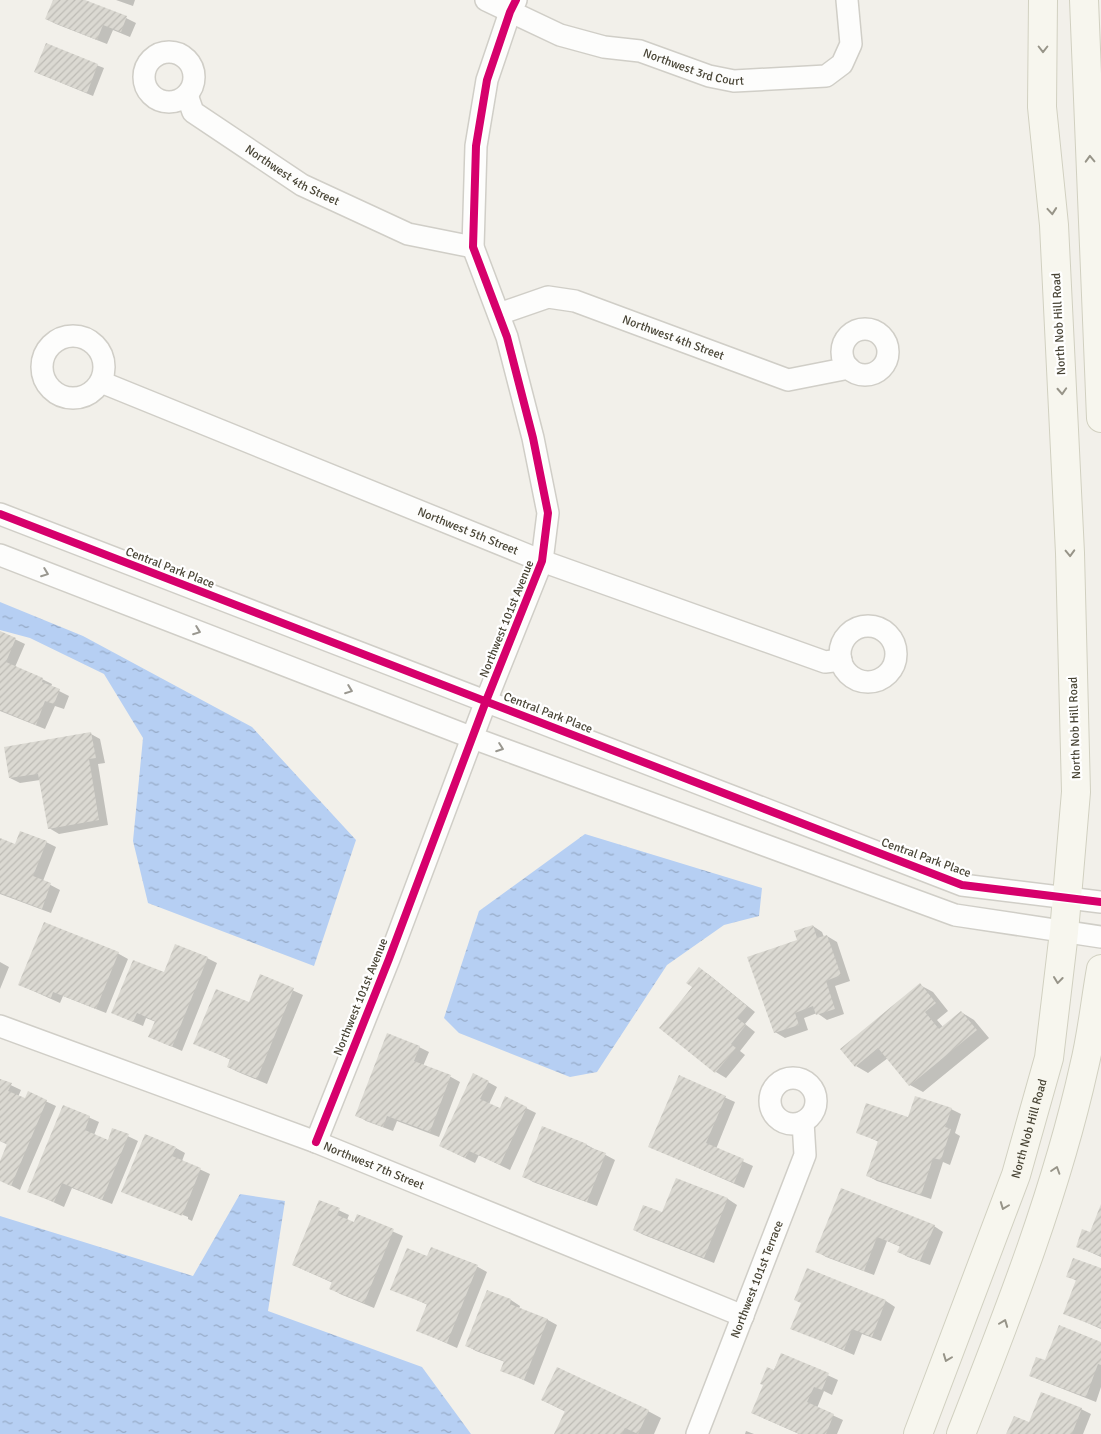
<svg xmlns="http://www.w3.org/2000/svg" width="1101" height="1434" font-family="Signika,sans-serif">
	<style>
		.water { fill: url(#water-ripples) }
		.shadow { fill: #0003 }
		.building { fill: url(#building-hatch) }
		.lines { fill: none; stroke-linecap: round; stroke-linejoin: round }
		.minor-casing { stroke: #d0cec7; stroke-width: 24 }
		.secondary-casing { stroke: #d1d0c0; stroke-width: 30 }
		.minor { stroke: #fdfdfc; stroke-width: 21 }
		.secondary { stroke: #f7f6ee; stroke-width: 28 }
		.cycleway-casing { stroke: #fff; stroke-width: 11 }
		.cycleway { stroke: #d6006c; stroke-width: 8 }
		.oneway { stroke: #979488 }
		.oneway2 { stroke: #99978f }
		.labels { text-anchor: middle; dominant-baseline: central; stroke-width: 4.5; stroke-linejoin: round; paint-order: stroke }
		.street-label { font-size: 12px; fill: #484435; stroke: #fff }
	</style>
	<defs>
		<pattern id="water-ripples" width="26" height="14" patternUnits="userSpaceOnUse" patternTransform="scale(1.25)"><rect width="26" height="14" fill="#b6cff3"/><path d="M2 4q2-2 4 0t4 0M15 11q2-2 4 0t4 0" fill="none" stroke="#96aac6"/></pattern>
		<pattern id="building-hatch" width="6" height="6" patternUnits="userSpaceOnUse" patternTransform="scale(1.25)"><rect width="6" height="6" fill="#dbd9d2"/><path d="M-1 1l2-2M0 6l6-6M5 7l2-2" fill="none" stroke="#bdbbb5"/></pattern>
	</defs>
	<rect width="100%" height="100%" fill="#f2f0ea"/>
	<path class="water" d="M0,602L83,636L252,727L356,840L314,966L148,903L133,841L143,738L104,674L30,638L0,630Z
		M585,834L762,888L759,916L724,925L667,965L597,1072L570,1077L459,1033L444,1018L479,911Z
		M240,1194L285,1201L268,1311L422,1367L471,1434H0V1216L193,1276Z"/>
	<path class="shadow" d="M54,0H81L126,18L136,23L130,37L113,30L107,44L56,24L46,19Z
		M116,0H135L133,6Z
		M46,45L104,68L93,96L35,72Z
		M0,632L25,644L15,667L42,679L52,684L51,687L69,696L64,709L55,706L45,729L0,711Z
		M91,734L100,739L105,763L98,764L108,825L59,834L49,828L40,780L20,783L10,778Z
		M0,840L16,846L46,842L56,847L43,881L60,890L51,913L0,894Z
		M45,923L119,954L128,959L106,1013L63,996L60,1003L20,985Z
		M813,926L822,932L824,937L827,936L837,942L850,981L835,986L844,1014L827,1020L817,1013L804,1018L808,1030L785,1038L775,1032L798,940Z
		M207,958L217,963L182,1051L150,1037L156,1022L146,1018L143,1026L113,1013L165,974Z
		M0,962L9,967L0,989Z
		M699,969L708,974L755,1012L745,1024L755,1032L740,1051L745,1055L726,1078L716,1072L660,1028L694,987Z
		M261,976L303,995L267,1084L238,1072L228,1067L231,1060L195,1043L249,1004Z
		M920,985L933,992L948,1011L937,1020L943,1027L961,1012L974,1020L989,1038L923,1092L910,1085L888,1058L868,1073L856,1066Z
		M419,1047L429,1052L423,1066L451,1077L460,1082L439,1137L397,1121L393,1131L366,1121L357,1115Z
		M679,1077L735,1102L716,1149L753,1166L744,1188L650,1147Z
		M0,1080L21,1090L18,1097L25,1100L28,1093L56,1106L20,1190L0,1180V1164L8,1145L0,1141Z
		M488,1082L497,1087L489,1104L501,1110L506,1098L536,1113L510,1170L479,1155L475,1163L441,1146Z
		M64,1106L99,1122L94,1135L108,1141L113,1129L138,1141L112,1204L72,1188L64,1207L29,1191Z
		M951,1109L961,1114L955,1133L960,1136L950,1165L943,1162L931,1199L877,1181L868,1176L879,1142L858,1132Z
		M542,1128L587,1145L615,1160L597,1206L533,1182L524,1176Z
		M176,1148L185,1153L182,1161L210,1174L192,1221L188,1219V1217L131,1194Z
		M677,1180L728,1199L737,1205L714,1263L644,1235L634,1230L663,1214Z
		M842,1190L934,1226L943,1232L930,1265L908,1257L899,1252L901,1247L887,1241L874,1275L826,1257L817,1251Z
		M319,1201L349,1215L347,1220L355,1224L358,1216L403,1236L374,1308L340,1294L331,1288L333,1283L293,1265Z
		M1101,1207V1257L1077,1246L1091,1234Z
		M432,1248L478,1267L487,1272L457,1348L417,1330L428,1305L392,1289L428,1258Z
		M807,1269L886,1301L895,1307L881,1341L862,1334L854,1355L792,1328L802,1303Z
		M1101,1270V1329L1065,1313L1077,1281L1068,1276Z
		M488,1292L511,1300L520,1306L519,1309L548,1320L557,1325L534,1385L502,1370L505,1362L476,1351L467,1346Z
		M1101,1343V1387L1096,1402L1040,1380L1031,1375L1046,1362Z
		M782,1354L838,1380L832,1395L824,1391L817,1408L843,1420L837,1434H799L752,1413Z
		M542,1400L648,1411L661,1418L654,1434H555L566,1412Z
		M1081,1409L1091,1414L1083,1434H1008L1030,1423Z
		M746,1431L754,1434H745Z"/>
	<path class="building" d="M53,0H85L127,16L121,32L103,25L97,40L45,19Z
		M46,43L98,64L87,93L34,72Z
		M0,631L16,638L6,662L43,678L42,682L60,689L54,704L45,701L36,725L0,710Z
		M91,732L96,758L89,759L99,820L48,829L38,774L9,778L4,747Z
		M20,831L47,841L33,876L51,883L42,909L0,893V838L15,844Z
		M44,922L119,952L96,1009L53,992L51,998L18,985Z
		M813,925L817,938L827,935L841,975L826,981L835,1009L816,1015L813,1006L795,1013L799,1025L774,1033L747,957L797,940L794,931Z
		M175,944L208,957L172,1047L148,1037L155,1021L137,1013L133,1022L111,1013L133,960L164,972Z
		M699,967L747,1006L737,1018L746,1025L731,1044L736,1048L715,1073L659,1028L692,987L686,983Z
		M260,974L294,988L257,1079L227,1067L230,1059L193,1044L216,989L249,1002Z
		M920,983L936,1003L925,1012L939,1029L961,1011L977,1030L909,1086L878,1048L855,1067L840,1049Z
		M387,1033L420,1046L414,1061L451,1075L430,1132L387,1116L383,1127L355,1116Z
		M473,1073L489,1081L480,1099L500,1108L505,1096L527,1107L500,1165L469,1151L465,1158L439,1146Z
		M679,1075L726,1096L706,1143L744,1159L734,1183L648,1147Z
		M0,1079L12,1083L8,1091L25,1098L28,1091L47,1100L11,1186L0,1181V1161L7,1144L0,1141Z
		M915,1096L952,1108L945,1127L951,1129L941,1160L933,1158L921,1195L866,1176L878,1141L856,1133L866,1103L908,1117Z
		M63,1105L90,1116L85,1130L108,1140L112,1128L129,1134L102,1200L62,1183L54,1202L27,1192Z
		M542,1126L587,1144L586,1146L606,1153L587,1202L522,1177Z
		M145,1134L176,1147L172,1156L201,1168L182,1216L121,1192Z
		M676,1178L728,1198L704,1258L633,1230L643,1205L662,1212Z
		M841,1188L935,1225L920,1261L897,1252L900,1246L877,1237L864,1271L815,1252Z
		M319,1200L340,1208L337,1215L354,1222L357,1214L394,1229L364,1303L329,1289L332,1282L292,1265Z
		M1101,1204V1256L1076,1247L1082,1229L1090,1232Z
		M431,1247L478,1265L447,1343L416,1331L427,1304L390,1290L407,1248L427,1256Z
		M1073,1258L1101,1268V1328L1063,1314L1076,1280L1066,1277Z
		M807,1268L886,1300L872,1337L852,1329L844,1350L790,1329L801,1303L794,1300Z
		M487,1290L511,1299L510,1304L548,1319L524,1380L500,1371L504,1361L465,1346Z
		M1059,1325L1101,1342V1365L1098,1364L1086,1397L1029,1376L1036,1357L1045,1360Z
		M781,1353L829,1373L822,1390L814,1387L807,1402L834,1414L826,1434H800L751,1413L763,1385L760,1384L767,1367L774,1370Z
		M557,1367L649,1410L638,1434L625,1428L622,1434H554L565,1411L541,1400Z
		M1041,1392L1082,1408L1072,1434H1006L1014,1416L1029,1422Z"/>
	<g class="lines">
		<g class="minor-casing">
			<g id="minor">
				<path id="s1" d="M486,0L560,35L604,47L640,51L709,76L734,81L826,76L842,64L851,44L847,0"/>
				<circle cx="169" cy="77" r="25"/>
				<path id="s2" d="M187,95L193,112L302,185L408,234L473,247"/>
				<path id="s3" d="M499,314L548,297L575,301L788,380L849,368"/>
				<circle cx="865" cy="352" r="23"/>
				<circle cx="73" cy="367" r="31"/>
				<path id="s4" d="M101,382L542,561L825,662L841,660"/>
				<path d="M0,514L962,885L1101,902"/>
				<path d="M0,555L473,738L955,915L1101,937"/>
				<circle cx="868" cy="654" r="28"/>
				<path id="s5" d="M0,1026L316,1142L743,1316"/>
				<circle cx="793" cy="1101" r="23"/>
				<path d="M316,1142L389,959L486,701L542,561L548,513L533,438L507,337L473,247L476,146L487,80L510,12L516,0"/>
				<path id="s6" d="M697,1434L805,1155L803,1122"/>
			</g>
		</g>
		<g class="secondary-casing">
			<g id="secondary">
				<path d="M1084,0L1101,418"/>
				<path id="s7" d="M918,1434L1016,1175L1049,1058L1064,932L1076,792L1070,553L1054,225L1042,107L1043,0"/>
				<path d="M961,1434C1008,1314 1056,1193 1084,1067C1092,1035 1095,1002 1101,969"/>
			</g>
		</g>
		<use href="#minor" class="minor"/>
		<use href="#secondary" class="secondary"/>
		<g class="cycleway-casing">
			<path id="cycleway" d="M0,514L962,885L1101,902
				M316,1142L389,959L486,701L542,561L548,513L533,438L507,337L473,247L476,146L487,80L510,12L516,0"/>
		</g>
		<use href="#cycleway" class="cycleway"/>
	</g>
	<defs><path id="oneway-chevron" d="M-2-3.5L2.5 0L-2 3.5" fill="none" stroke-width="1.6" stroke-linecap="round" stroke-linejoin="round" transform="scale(1.25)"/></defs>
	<g class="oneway">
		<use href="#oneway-chevron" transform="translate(1043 49) rotate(90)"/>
		<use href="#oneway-chevron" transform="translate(1090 159) rotate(-92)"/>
		<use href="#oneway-chevron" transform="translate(1052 211) rotate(85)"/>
		<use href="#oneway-chevron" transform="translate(1062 391) rotate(87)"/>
		<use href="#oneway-chevron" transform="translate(1070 553) rotate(88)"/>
		<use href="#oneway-chevron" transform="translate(1058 980) rotate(97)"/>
		<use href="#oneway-chevron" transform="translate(1056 1170) rotate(-72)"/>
		<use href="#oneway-chevron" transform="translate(1004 1206) rotate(111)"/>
		<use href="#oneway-chevron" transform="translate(1004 1323) rotate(-69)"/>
		<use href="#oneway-chevron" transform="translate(947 1358) rotate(111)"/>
	</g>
	<g class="oneway2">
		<use href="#oneway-chevron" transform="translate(45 573) rotate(21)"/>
		<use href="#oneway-chevron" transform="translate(197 631) rotate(21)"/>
		<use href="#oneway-chevron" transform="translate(349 690) rotate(21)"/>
		<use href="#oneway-chevron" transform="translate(500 748) rotate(20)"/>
	</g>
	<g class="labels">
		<g class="street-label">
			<text stroke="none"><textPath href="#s1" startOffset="220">Northwest 3rd Court</textPath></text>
			<text stroke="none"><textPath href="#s2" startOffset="136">Northwest 4th Street</textPath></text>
			<text transform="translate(1059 324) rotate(-93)">North Nob Hill Road</text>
			<text stroke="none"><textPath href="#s3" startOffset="184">Northwest 4th Street</textPath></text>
			<text stroke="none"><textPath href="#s4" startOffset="396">Northwest 5th Street</textPath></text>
			<text transform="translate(170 568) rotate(21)">Central Park Place</text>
			<text transform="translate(507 619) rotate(-68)">Northwest 101st Avenue</text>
			<text transform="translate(548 713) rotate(21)">Central Park Place</text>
			<text transform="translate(1075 728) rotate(-92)">North Nob Hill Road</text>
			<text transform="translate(926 858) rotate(20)">Central Park Place</text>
			<text transform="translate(361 997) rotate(-68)">Northwest 101st Avenue</text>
			<text stroke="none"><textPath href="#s7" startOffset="325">North Nob Hill Road</textPath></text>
			<text stroke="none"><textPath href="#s5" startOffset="399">Northwest 7th Street</textPath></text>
			<text stroke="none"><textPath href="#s6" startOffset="166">Northwest 101st Terrace</textPath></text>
		</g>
	</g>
</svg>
